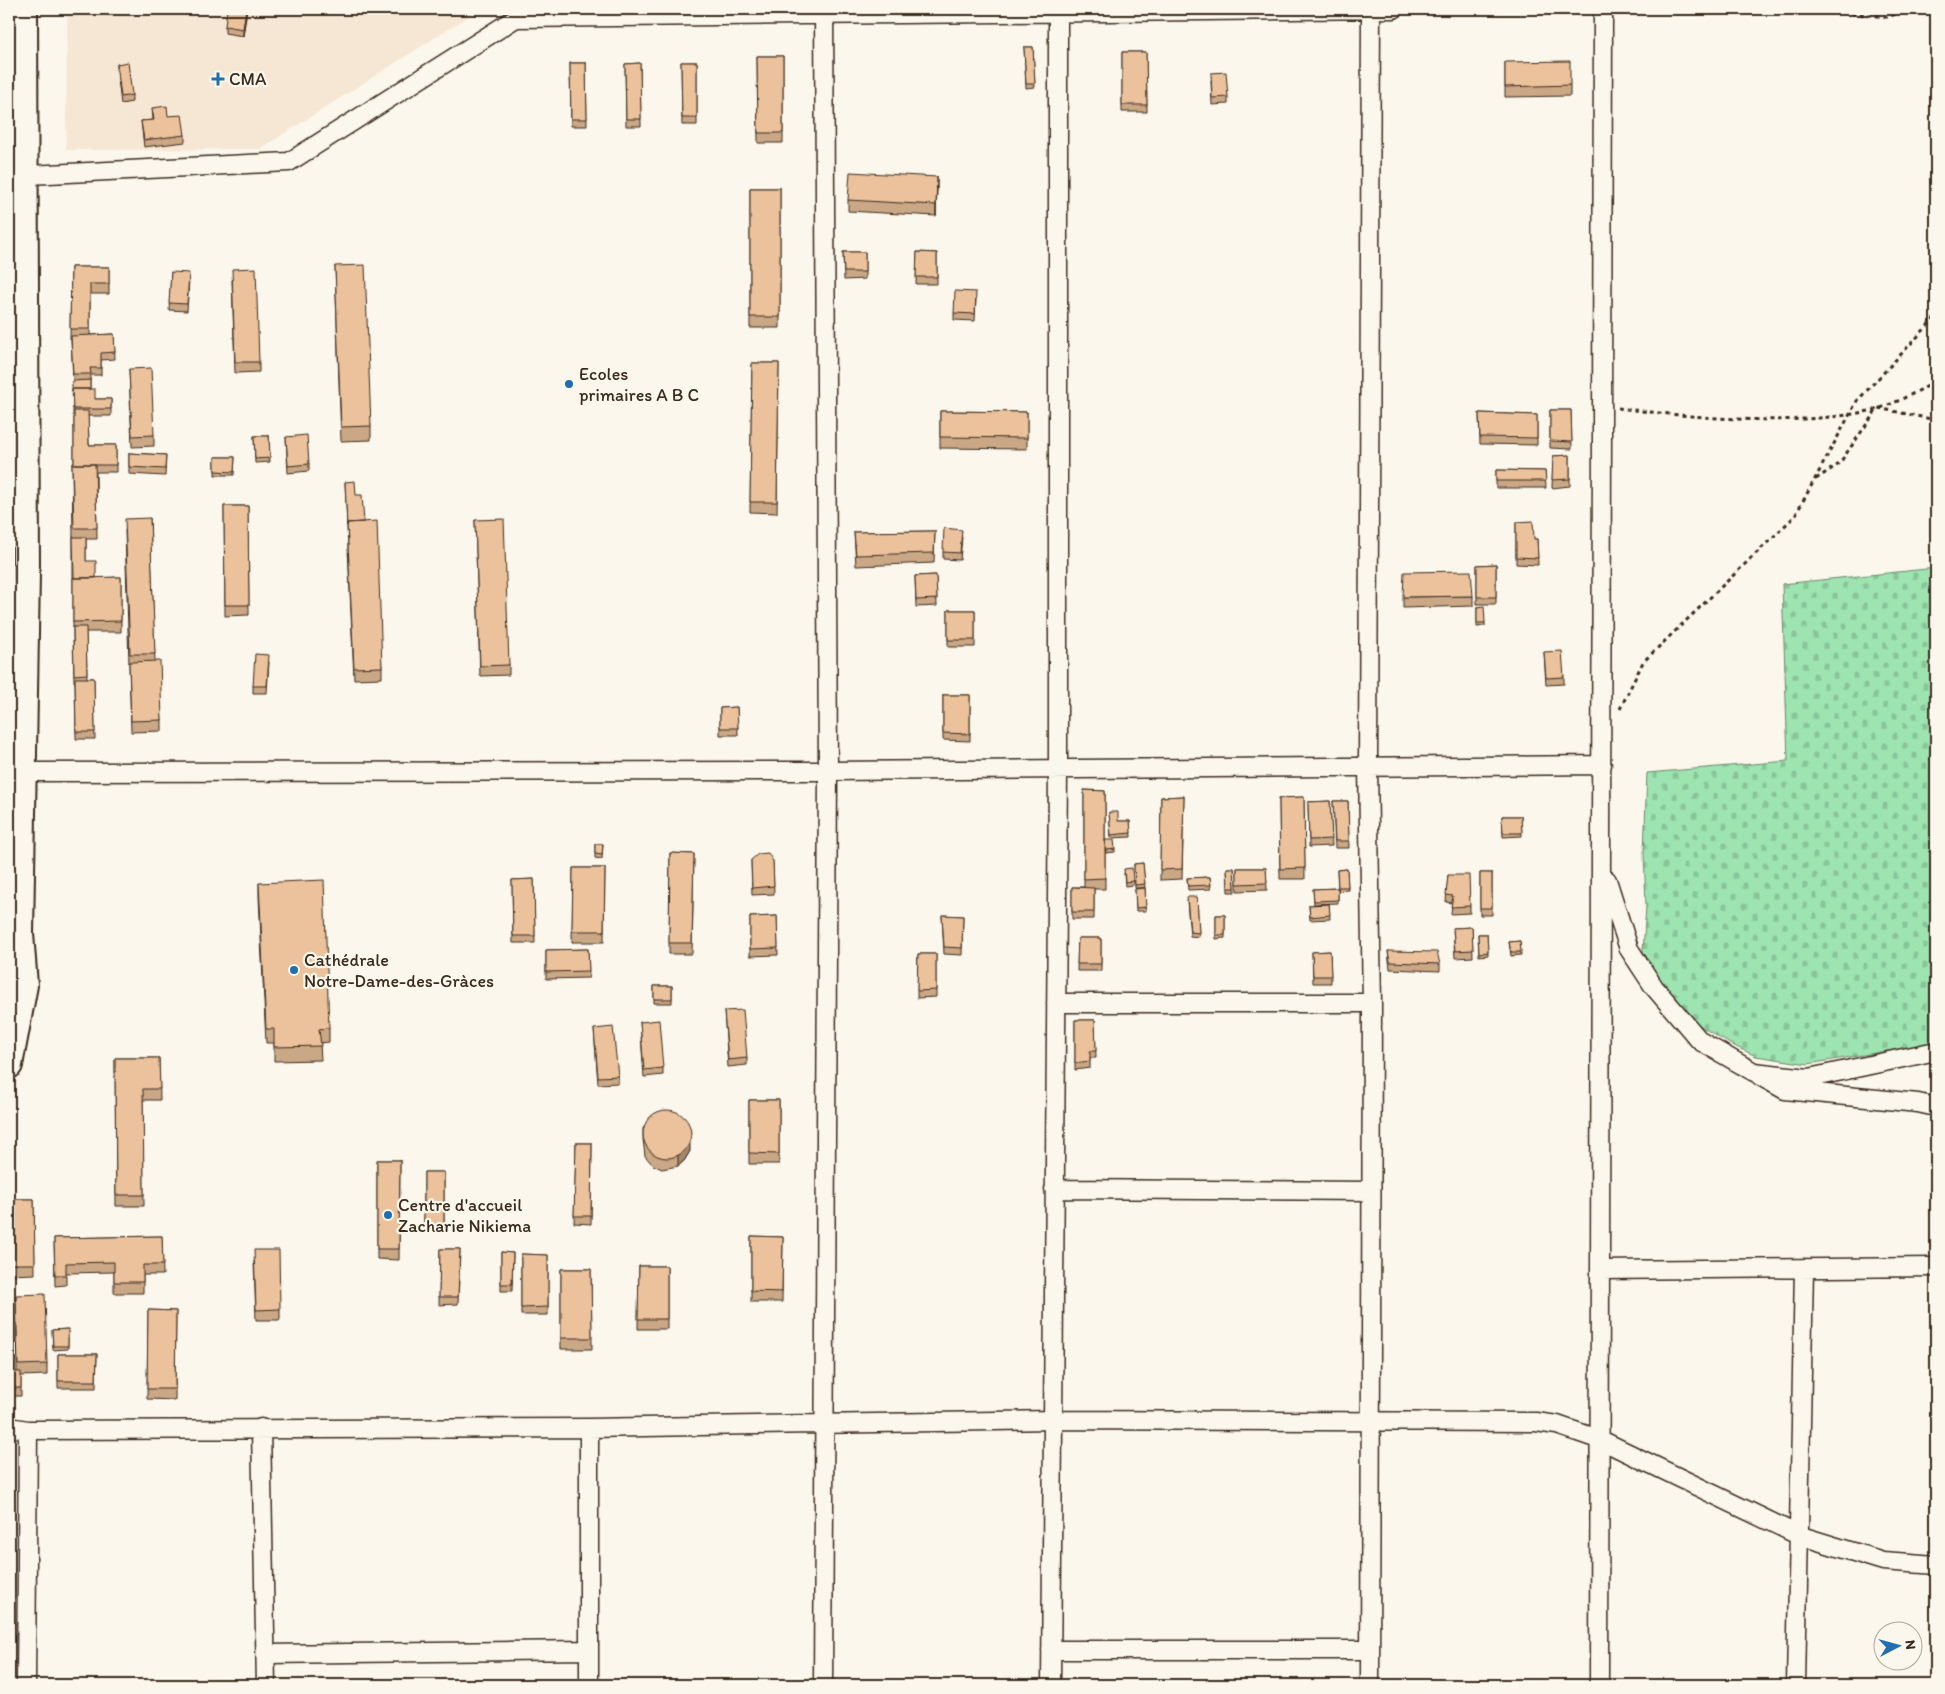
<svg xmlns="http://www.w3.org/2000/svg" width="1945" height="1694" font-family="Itim,sans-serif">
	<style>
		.built { fill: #f6e7d4 }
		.cemetery { fill: url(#cemetery-stones); stroke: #6c8768 }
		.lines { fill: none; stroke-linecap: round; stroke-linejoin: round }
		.minor-casing { stroke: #3b2a1e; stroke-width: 21 }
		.highway-casing { stroke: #3b2a1e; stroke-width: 30 }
		.path { stroke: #3b2a1e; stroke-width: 3; stroke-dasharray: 4 4; stroke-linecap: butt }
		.minor { stroke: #fbf7ec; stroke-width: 18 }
		.highway { stroke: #fbf7ec; stroke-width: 26 }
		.wall { fill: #caa785; stroke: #3b2a1e }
		.shaded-wall { fill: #a4886c; stroke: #3b2a1e }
		.building { fill: #ebc29b; stroke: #3b2a1e }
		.poi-dot { fill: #1f6fb2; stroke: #fbf7ec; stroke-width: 2 }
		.labels { text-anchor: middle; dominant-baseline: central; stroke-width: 4.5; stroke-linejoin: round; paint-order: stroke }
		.poi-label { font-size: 18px; fill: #3b2a1e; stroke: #fbf7ec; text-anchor: start }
	</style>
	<defs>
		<pattern id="cemetery-stones" width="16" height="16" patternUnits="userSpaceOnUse" patternTransform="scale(1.25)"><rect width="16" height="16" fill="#9de4b1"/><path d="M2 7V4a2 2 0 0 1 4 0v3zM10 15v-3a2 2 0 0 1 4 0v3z" fill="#88c498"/></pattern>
	</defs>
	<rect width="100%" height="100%" fill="#fbf7ec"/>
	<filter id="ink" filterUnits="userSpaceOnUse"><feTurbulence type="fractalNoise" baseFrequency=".02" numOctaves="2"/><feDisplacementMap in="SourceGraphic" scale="10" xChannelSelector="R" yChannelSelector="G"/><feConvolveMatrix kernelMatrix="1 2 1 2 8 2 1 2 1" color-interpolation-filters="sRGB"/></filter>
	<g filter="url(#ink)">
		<path class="built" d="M67,9H480L260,149L66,150Z"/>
		<path class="cemetery" d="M1936,568V1043L1808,1064L1756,1056L1730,1044L1697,1024L1667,996L1643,951L1646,906L1644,853L1647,773L1788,761L1782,584Z"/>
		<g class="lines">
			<g class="minor-casing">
				<path id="minor" d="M9,176L289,162L516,18L1394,9
					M9,772L828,771L1602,765
					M1607,880L1629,949L1654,987L1700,1041L1754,1072L1809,1078L1936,1051
					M1056,1003H1372
					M1760,1076L1785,1090L1918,1103L1936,1107
					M1054,1189L1371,1191
					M1601,1270L1936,1267
					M9,1427L28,1430L589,1428L1052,1420L1536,1422L1557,1425L1601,1440L1798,1535L1883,1561L1936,1565
					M261,1428L266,1685
					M1051,1650H1369
					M267,1654L589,1650
					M26,1685L28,1430
					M589,1685V1428
					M823,1685L828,771L824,9
					M1051,1685L1058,769V9
					M1370,1685L1372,1003L1368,768L1371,9
					M1599,1685L1603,9
					M1796,1685L1804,1268"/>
			</g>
			<g class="highway-casing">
				<path id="highway" d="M9,1065L24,985L20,934L26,573L24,9"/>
			</g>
			<path class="path" d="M1812,9L1887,17L1911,9
				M1618,408C1694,418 1803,428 1877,409C1897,403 1917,391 1936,382
				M1816,479L1839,464L1878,408L1936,420
				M1620,709L1643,662L1795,516L1857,401L1936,317"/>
			<use href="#minor" class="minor"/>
			<use href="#highway" class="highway"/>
		</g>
		<path class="wall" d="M247,9L243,36L225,33V26Z
			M1024,47H1033L1035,87L1026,88Z
			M1122,52H1146L1147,112H1122Z
			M757,56H783V143H758Z
			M681,62H697V125H682Z
			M1505,62L1570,85V96L1505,97Z
			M570,63H586L587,126H571Z
			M640,63L641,126H626L625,64Z
			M117,64L132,95V102L121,104L117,71Z
			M1211,80L1228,97V104L1212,105Z
			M152,108L185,135V142L144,147L141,121L153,120Z
			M937,187L936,216L848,211V200Z
			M750,188H780V328H750Z
			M843,252H865V279L844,280Z
			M917,252L937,253V284H916Z
			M335,266L371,426V440L341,441Z
			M71,267H109V294H90V335L114,334L115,359L101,360V375H91L90,381V389L95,399H111V416H88L89,445H116V472H96L97,539H86V561L96,578L121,577V632H86L87,678H94L95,739H76L75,682H74L73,634V537L72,464H74V416H73V381L71,339H70Z
			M171,272L189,280L187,311L169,310Z
			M232,280L259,362V372L235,373Z
			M976,299L975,321L954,320V313Z
			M752,363H779L777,513L750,512Z
			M129,369L154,435V446L132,447Z
			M1550,410H1571L1572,449L1550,448Z
			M940,411L1027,412V449L940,448Z
			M1479,413L1537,415V445L1480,444Z
			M254,436H269L270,462L255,463Z
			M286,437L309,464V471L288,473Z
			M129,453L166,455L165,476L129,474Z
			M1570,455V486L1552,488L1553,456Z
			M215,457H235L234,475H215Z
			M1496,470L1545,471L1546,488H1496Z
			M345,482L356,495L364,522L382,667V678L354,679Z
			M224,506H248L249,615L225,616Z
			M150,518L155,661L162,720V731L131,732L125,530Z
			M475,520L509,665V675L480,676Z
			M1516,522L1534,539H1537L1538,565L1516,564Z
			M935,531L934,563L856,566L854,532Z
			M962,537L960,560L943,559V552Z
			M1496,564V604H1477V565Z
			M936,575L937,606L916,607L915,576Z
			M1473,596V606L1403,608V597Z
			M1477,607L1485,623V626L1477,627Z
			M948,610H975V647H948Z
			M1544,652L1564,677V684L1546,685Z
			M269,662L267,693H253V686Z
			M943,695H970V741L943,740Z
			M737,707L738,735H720V708Z
			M1084,790L1105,791V889H1094V919H1072V887H1084Z
			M1184,796L1182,879L1160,880L1161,797Z
			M1304,797L1305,879H1280L1279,798Z
			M1330,801L1332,846L1309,847L1308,802Z
			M1333,801H1348L1349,848H1335Z
			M1109,812L1118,821H1130L1131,837L1111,838Z
			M1502,816H1521L1522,836L1503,837Z
			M1105,840L1115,849V852L1106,853Z
			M595,844H603L602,859L595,858Z
			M670,853L694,854L692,954H669Z
			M751,860L773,861L774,894L752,895Z
			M1143,863L1145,888H1135L1134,864Z
			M573,868H605L604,942H572Z
			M1227,868H1234L1235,892H1228Z
			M1237,868H1266L1267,890L1237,891Z
			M1347,869L1348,890L1338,891L1337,870Z
			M1124,873L1133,881V885L1125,886Z
			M1480,873H1492V915H1480Z
			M1448,875L1470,906V913L1451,914L1452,903L1446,902Z
			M1210,877L1211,889L1188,890L1187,878Z
			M534,879L535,943H513L512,880Z
			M259,883L329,1028V1042L320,1043L321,1060L274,1061V1043H266L259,897Z
			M1145,888L1146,911H1136L1135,889Z
			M1338,888V903L1314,904L1313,889Z
			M1197,897L1199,937L1190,936L1187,901Z
			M1329,904L1330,919L1310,920L1309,905Z
			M942,915L963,916L962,955L944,954Z
			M1216,915H1225V938L1216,939Z
			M777,916L778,955L750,956V917Z
			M1472,927L1473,957L1455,958L1453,928Z
			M1478,934H1487L1488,955L1479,956Z
			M1078,938H1101V971H1077Z
			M1520,941L1521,955L1511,956L1509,942Z
			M588,949L589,978L546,979V950Z
			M1330,951L1331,983H1313L1312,952Z
			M1388,951L1440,964V971L1390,969Z
			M918,954H936V997L917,998Z
			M654,986H672V1003H654Z
			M724,1011L747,1058V1065L728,1067Z
			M1075,1020H1095L1096,1058H1090V1068L1075,1070Z
			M640,1022L663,1068V1075L644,1077Z
			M594,1029L618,1076V1083L598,1084Z
			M115,1058H159L160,1100H143L144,1206H116Z
			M749,1100H779V1164H749Z
			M643,1128L690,1151L684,1161L678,1166L662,1169L653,1165L645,1156L643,1139Z
			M576,1143H592L591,1224L574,1223Z
			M377,1160H400L399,1260L377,1259Z
			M424,1172H444V1231H424Z
			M9,1199H34L35,1274L9,1275Z
			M162,1236L163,1275H143V1293H114V1272L66,1273V1285L55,1286L54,1238Z
			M751,1236L783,1237L782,1302H751Z
			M440,1249H460L458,1304L439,1305Z
			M501,1252L513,1253L512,1291H501Z
			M521,1254L548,1255V1315H521Z
			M254,1261L280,1309V1320H256Z
			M639,1266H667V1329H638Z
			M561,1269H591L592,1349H561Z
			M16,1295L47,1364V1375L21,1376V1396H9V1372H17Z
			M148,1310L176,1311L175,1400L147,1399Z
			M68,1329V1349L53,1350L52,1330Z
			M58,1354H97L96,1388H58Z"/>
		<path class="shaded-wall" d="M246,9H247L243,36V29Z
			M937,177V187L936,216V205Z
			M690,1129V1151L684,1161L678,1166V1156Z"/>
		<path class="building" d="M227,9H246L243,29L225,26Z
			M1024,47H1033L1035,84H1026Z
			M1122,52H1146L1147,105H1122Z
			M757,56H783V133H758Z
			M1570,61V85L1505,87V62Z
			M128,62L132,95L121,97L117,64Z
			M681,62H697V118H682Z
			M570,63H586L587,119H571Z
			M640,63L641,119H626L625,64Z
			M1226,72L1228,97L1212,98L1211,73Z
			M167,106L168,116L182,115L185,135L144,140L141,121L154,120L152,108Z
			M850,172L937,177L936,205L848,200Z
			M750,188H780V317H750Z
			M843,252H865V272H844Z
			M917,252L937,253V277H916Z
			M365,265L371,426L341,427L335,266Z
			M71,267H109V284H90V329H70Z
			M256,268L259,362H235L232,269Z
			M171,272L189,273L187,304L169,303Z
			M955,291L976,292L975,314L954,313Z
			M114,334L115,352L101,353V368H90L91,374H73L71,336Z
			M752,363H779L777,502H750Z
			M151,368L154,435L132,436L129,369Z
			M90,380V389H72V391V381Z
			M72,389H95V399H111V409H73Z
			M1550,410H1571L1572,442L1550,441Z
			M74,411H88L89,445H116V465H95V464H74Z
			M940,411L1027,412V438L940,437Z
			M1479,413L1537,415V438L1480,437Z
			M307,435L309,464L288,466L286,437Z
			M254,436H269L270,458L255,459Z
			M129,453L166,455L165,469L129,467Z
			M1570,455V479L1552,480L1553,456Z
			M215,457H235L234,472L215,471Z
			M72,464H95L97,528H74Z
			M1496,470L1545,471L1546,481H1496Z
			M355,481L356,495H362L364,522L347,523V526L345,482Z
			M224,506H248L249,605H225Z
			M150,518L155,654H130L125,519Z
			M504,519L509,665L480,666L475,520Z
			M377,521L382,667L354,668L347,523Z
			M1533,521L1534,539H1537L1538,558L1516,557V522Z
			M944,528L962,530L960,553L943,552Z
			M935,531L934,553L856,555L854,532Z
			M73,537H86V561H96V578H74Z
			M1496,564V597H1477V565Z
			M1471,571L1473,596L1403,597L1404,572Z
			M936,575L937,599L916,600L915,576Z
			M121,577V621L73,622V578Z
			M1484,606L1485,623H1477V607Z
			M948,610H975V640H948Z
			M73,627H86L87,674L74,675Z
			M1562,651L1564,677L1546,678L1544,652Z
			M255,654L269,655L267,686H253Z
			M160,661L162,720L131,721L129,662Z
			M75,678H94L95,732H76Z
			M943,695H970V734L943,733Z
			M737,707L738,728H720V708Z
			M1084,790L1105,791V878L1084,879Z
			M1184,796L1182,869L1160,870L1161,797Z
			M1304,797L1305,868L1280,869L1279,798Z
			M1330,801L1332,839L1309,840L1308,802Z
			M1333,801H1348L1349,841H1335Z
			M1109,812H1118V821H1130L1131,833L1111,835Z
			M1502,816H1521L1522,833H1503Z
			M1105,840H1114L1115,849L1106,850Z
			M595,844H603L602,855L595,854Z
			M670,853L694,854L692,943H669Z
			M768,853L773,861L774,886L752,888L751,860L758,854Z
			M1143,863L1145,884L1135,885L1134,864Z
			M573,868H605L604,931H572Z
			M1132,868L1133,881L1125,882L1124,869Z
			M1227,868H1234L1235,888H1228Z
			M1237,868H1266L1267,883L1237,884Z
			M1347,869L1348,887H1338L1337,870Z
			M1480,873H1492V908H1480Z
			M1448,875H1469L1470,906L1451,907L1453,896L1446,895Z
			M1210,877L1211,885L1188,886L1187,878Z
			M534,879L535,936H513L512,880Z
			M324,880L329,1028L319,1029L321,1046L274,1047V1029H266L259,883Z
			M1072,887L1094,888V912H1072Z
			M1145,888L1146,907L1136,908L1135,889Z
			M1338,888V900L1314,901L1313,889Z
			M1187,897H1197L1199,933L1190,932Z
			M1329,904L1330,915L1310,917L1309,905Z
			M942,915L963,916L962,948L944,947Z
			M1216,915H1225V935H1216Z
			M777,916L778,948L750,949V917Z
			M1472,927L1473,950L1455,951L1453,928Z
			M1478,934H1487L1488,952L1479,953Z
			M1078,938H1101V964H1077Z
			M1520,941L1521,952H1511L1509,942Z
			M588,949L589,971L546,972V950Z
			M1330,951L1331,976H1313L1312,952Z
			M1388,951L1437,952L1440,964L1390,962Z
			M918,954H936V990L917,991Z
			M654,986H672V999H654Z
			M743,1010L747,1058L728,1060L724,1011Z
			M659,1020L663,1068L644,1070L640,1022Z
			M1075,1020H1095L1096,1051H1090V1061L1075,1063Z
			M613,1027L618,1076L598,1077L594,1029Z
			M115,1058H159L160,1089H143L144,1195H116Z
			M749,1100H779V1154L749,1153Z
			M643 1134a24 24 0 1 1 48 0a24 24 0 1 1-48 0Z
			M576,1143H592L591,1216H574Z
			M377,1160H400L399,1249H377Z
			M424,1172H444V1224H424Z
			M9,1199H34L35,1264H9Z
			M162,1236L163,1265H143V1282H114V1262L66,1263V1275H55L54,1238Z
			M751,1236L783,1237L782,1292L751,1291Z
			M440,1249H460L458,1297H439Z
			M254,1250H279L280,1309L256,1310Z
			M501,1252L513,1253L512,1284H501Z
			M521,1254L548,1255V1307L521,1308Z
			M639,1266H667V1319H638Z
			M561,1269H591L592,1338H561Z
			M45,1294L47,1364L18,1365L16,1295Z
			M148,1310L176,1311L175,1389H147Z
			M68,1329V1346H53L52,1330Z
			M58,1354H97L96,1381H58Z
			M9,1372H21V1388H9Z"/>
	</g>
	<g class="poi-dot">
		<path d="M215.5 71.5h5v5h5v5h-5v5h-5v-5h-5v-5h5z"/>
		<circle cx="569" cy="384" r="5"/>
		<circle cx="294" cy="970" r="5"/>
		<circle cx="388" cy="1215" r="5"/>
	</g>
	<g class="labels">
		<g class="poi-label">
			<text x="229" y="79">CMA</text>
			<text x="579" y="374">Ecoles<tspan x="579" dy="21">primaires A B C</tspan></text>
			<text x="304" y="960">Cathédrale<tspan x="304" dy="21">Notre-Dame-des-Gràces</tspan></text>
			<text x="398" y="1205">Centre d'accueil<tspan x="398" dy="21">Zacharie Nikiema</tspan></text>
		</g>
	</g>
	<rect width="1945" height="1694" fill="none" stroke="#fbf7ec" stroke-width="30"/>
	<rect x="15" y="15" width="1915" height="1664" fill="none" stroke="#3b2a1e" stroke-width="2" filter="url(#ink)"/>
	<g transform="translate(1898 1646) rotate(84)"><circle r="24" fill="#fbf7ec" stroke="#aea59a"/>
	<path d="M0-4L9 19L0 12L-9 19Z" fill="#1f6fb2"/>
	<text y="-8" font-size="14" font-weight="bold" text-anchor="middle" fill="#3b2a1e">N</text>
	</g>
</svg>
